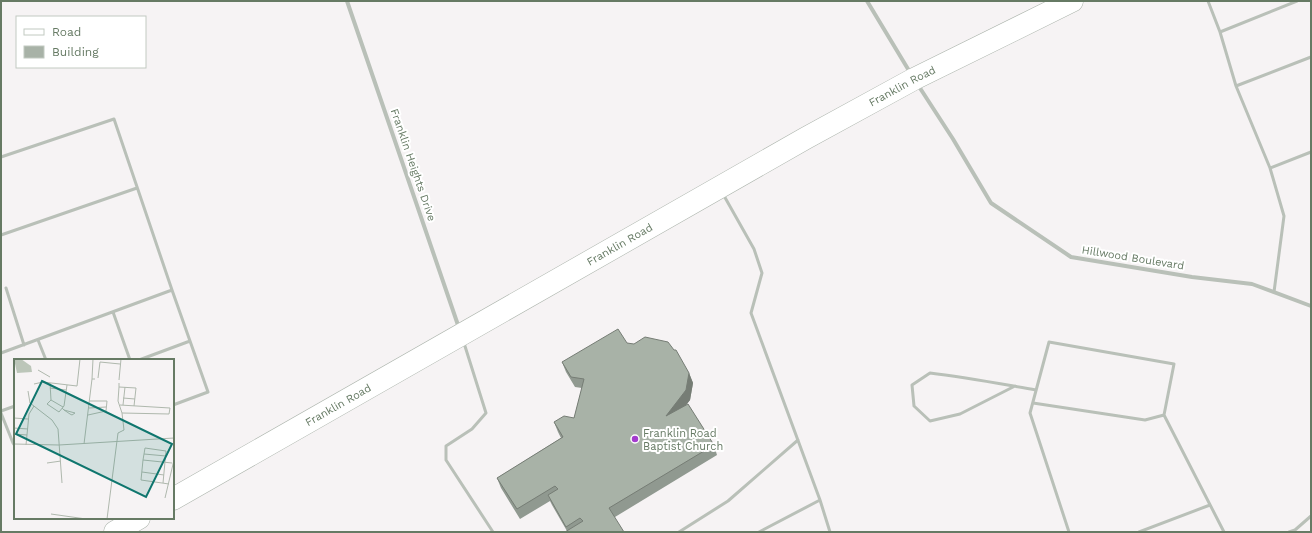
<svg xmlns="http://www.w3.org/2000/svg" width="1312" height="533" font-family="'Work Sans',sans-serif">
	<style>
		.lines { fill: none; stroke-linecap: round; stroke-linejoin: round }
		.primary-casing { stroke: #adb5ad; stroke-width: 23 }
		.service { stroke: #b9c0b8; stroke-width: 3 }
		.minor { stroke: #b9c0b8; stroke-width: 4 }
		.primary { stroke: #fff; stroke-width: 22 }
		.wall { fill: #909990 }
		.shaded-wall { fill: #767d75 }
		.building { fill: #a8b2a7; stroke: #767d75 }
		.poi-dot { fill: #a43bce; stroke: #fff; stroke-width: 1.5 }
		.labels { text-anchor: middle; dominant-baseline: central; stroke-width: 4; stroke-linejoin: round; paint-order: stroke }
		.street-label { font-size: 11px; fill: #667a64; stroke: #fff }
		.poi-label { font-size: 11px; fill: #667a64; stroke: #fff; text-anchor: start }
		.inset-road { fill: none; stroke: #afb8ad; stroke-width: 1 }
		.view { fill: #0f766e; fill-opacity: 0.15; stroke: #0f766e; stroke-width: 2 }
		.inset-edge { fill: none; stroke: #667a64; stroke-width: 2 }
	</style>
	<rect width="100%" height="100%" fill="#f6f3f4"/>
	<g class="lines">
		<g class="primary-casing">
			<g id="primary">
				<path id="s1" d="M173,499L806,138L914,79L1072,1"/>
				<path d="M115,532L139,518"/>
			</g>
		</g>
		<path class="service" d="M1208,1L1220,32L1236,86L1270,168L1284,216L1274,292
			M1220,32L1297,1
			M1236,86L1311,57
			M1,157L114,119L172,290L1,353
			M1270,168L1311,152
			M723,194L754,249L762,273L751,313L820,500L830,532
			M1,235L137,188
			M6,288L24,345
			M172,290L208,392L173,405
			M113,312L130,360
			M38,340L46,360
			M464,343L486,413L472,429L446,446V460L493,532
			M139,360L190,341
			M1015,386L960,414L930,421L914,406L912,385L930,373C965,377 1001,384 1036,390
			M1033,403L1145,420L1164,415
			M1,411L15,406
			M1,413L13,443L15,446
			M679,532L728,501L798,440
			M759,532L820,500
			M1069,532L1030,413L1049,342L1174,364L1164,415L1224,532
			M1139,532L1210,505
			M1289,532L1295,530L1311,516"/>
		<path class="minor" d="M347,1L459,328
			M867,1L911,74
			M918,85L953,139L991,203L1071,257L1192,277L1252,284L1311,306"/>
		<use href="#primary" class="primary"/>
	</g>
	<path class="wall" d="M627,343L689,373L693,383L690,400L686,405L714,445L717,455L615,517L567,531L552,505L550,501L520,519L501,488L497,478L561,438L558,432L554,422L574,418L582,388L575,387L566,372L562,362Z"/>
	<path class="shaded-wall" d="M689,373L693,383L690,400L670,426L666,416Z"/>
	<path class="building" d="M618,329L627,343L634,344L645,337L668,342L674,350H676L689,373L686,390L666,416L688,404L714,445L609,508L624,532H565L583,521L580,518L566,527L548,495L558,489L555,486L517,509L497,478L563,437L554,422L564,416L574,418L584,379L571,377L562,362Z"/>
	<circle class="poi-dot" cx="635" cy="439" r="4"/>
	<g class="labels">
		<g class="street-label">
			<text stroke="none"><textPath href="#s1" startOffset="838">Franklin Road</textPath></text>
			<text transform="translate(413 165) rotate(71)">Franklin Heights Drive</text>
			<text stroke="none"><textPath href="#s1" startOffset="514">Franklin Road</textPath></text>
			<text transform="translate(1133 258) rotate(9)">Hillwood Boulevard</text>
			<text stroke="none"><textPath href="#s1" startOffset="190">Franklin Road</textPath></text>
		</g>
		<g class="poi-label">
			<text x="643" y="433">Franklin Road<tspan x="643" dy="13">Baptist Church</tspan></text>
		</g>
	</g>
	<g transform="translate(14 359)">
		<rect width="160" height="160" fill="#f6f3f4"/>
		<path d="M0,0H7L17,7L18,13L3,14Z" fill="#bcc6b9"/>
		<path class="inset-road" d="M24,11L36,18M84,19L86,3L106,5M78,20L79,0M105,21L107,0M36,24L37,41L33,45L45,53L50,47L53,26M105,24V28L122,29L120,47M20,25L29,23L63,27L66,0M105,28L104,42L108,54M36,29L52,31M14,32L16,44L38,61L44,70L48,124M109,39L121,40M37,41L49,48M109,46L111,28M48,49L50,51L56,55L58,56L61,54L50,51M75,49L92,48M74,56L92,52L93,42H76M0,59L14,60M0,69L14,70M0,75L13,76M0,85L45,86L160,79M70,85L78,20H81M12,86L15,55L20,47M130,95L152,97M129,101L131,89L152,92L149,124M33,104L47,102M128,113L150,116M155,125L127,121L129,101L158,104M151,139L160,101M37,155L72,160M93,160L104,74L110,71L108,54L155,55L156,49L106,46"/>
		<path class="view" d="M28,22L158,85L132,138L2,75Z"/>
		<rect width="160" height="160" class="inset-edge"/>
	</g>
	<rect width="1312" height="533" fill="none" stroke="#667a64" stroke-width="4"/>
	<rect x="16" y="16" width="130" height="52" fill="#ffffff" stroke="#c2cac1"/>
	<rect x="24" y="29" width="20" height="6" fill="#ffffff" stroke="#c2cac1"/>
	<text x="52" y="36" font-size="12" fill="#667a64">Road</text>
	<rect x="24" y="46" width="20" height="12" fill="#a8b2a7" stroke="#c2cac1"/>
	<text x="52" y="56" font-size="12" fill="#667a64">Building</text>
</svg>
